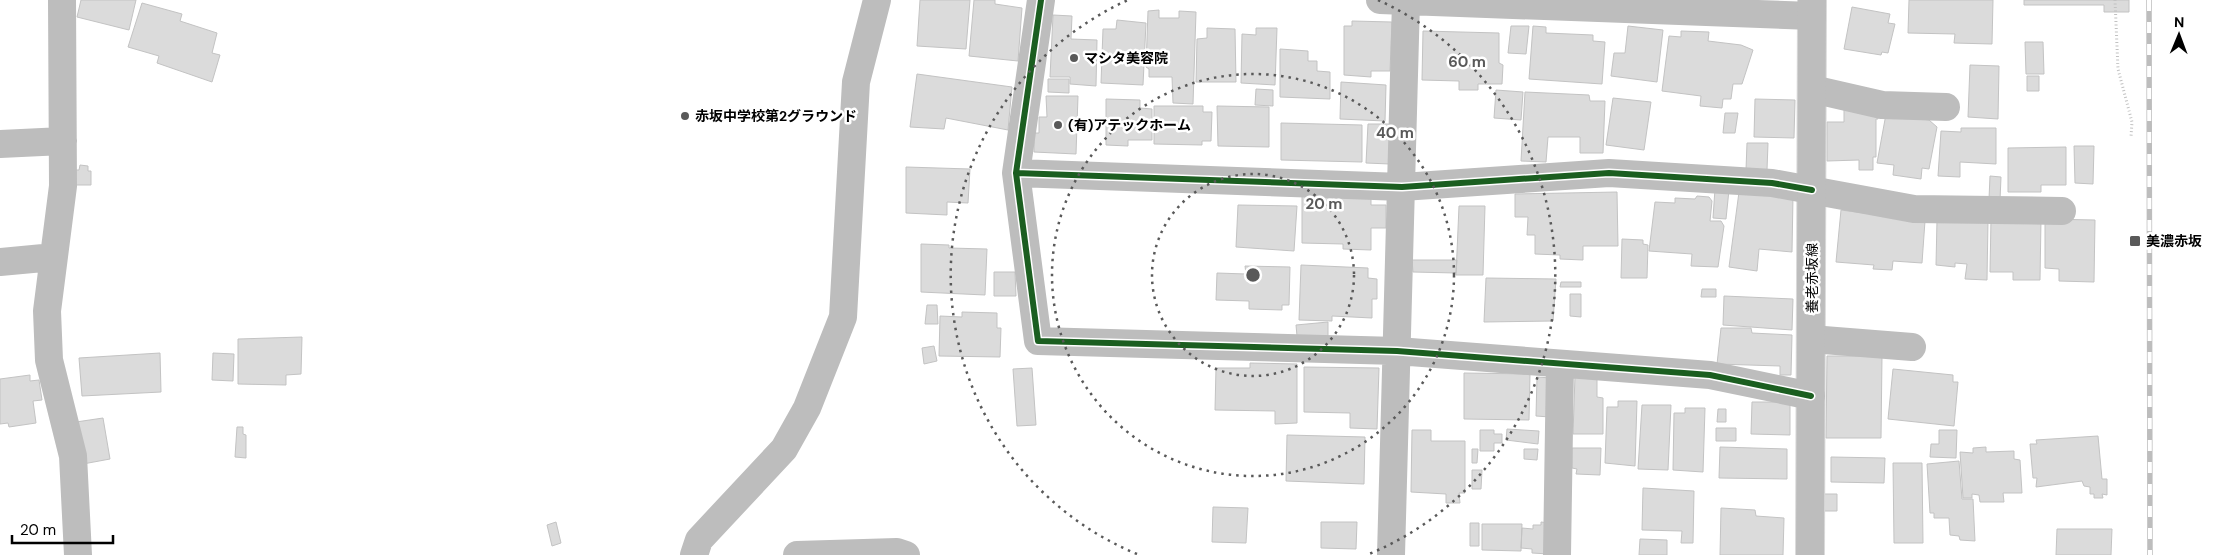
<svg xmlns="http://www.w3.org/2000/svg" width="2214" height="555" font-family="'DM Sans','Noto Sans JP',sans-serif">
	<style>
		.building { fill: #dbdbdb; stroke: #c3c3c3 }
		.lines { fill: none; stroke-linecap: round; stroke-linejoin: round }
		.major-casing { stroke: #dbdbdb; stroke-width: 30 }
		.path { stroke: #c2c2c2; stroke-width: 3; stroke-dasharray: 1 2.5; stroke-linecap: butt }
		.minor { stroke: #bdbdbd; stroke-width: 28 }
		.major { stroke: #bdbdbd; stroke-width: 28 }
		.rail-casing { stroke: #bdbdbd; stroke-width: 5.5 }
		.rail { stroke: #fff; stroke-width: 4; stroke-dasharray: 11; stroke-linecap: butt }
		.cycleway-casing { stroke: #fff; stroke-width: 9 }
		.cycleway { stroke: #1b5e20; stroke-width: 6 }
		.ring { fill: none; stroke: #595959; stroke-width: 2.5; stroke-dasharray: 2.5 5 }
		.poi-dot { fill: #595959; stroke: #fff; stroke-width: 2 }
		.labels { text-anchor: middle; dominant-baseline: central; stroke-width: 5; stroke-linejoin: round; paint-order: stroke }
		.poi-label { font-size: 14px; font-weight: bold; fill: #000; stroke: #fff; text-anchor: start }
		.street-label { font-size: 14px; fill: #000; stroke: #fff }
		.centre { fill: #595959; stroke: #fff; stroke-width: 2.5 }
		.ring-label { font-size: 15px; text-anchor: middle; font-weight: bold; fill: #595959; stroke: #fff; stroke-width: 5; stroke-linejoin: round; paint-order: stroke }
	</style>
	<rect width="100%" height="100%" fill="#fff"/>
	<path class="building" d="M81,0H136L129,30L77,17Z
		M920,0H970L966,49L917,46Z
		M974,0H995V4L1022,8L1018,61L969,56Z
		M1909,0H1993L1992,44L1954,43L1955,34L1908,33Z
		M2024,0H2129V12H2104V5H2024Z
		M142,3L182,14L180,21L217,33L212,53L220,55L212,82L157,63L159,56L128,47Z
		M1852,7L1890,14L1888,23L1895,24L1888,53L1882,52L1881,55L1844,49Z
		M1159,10V18H1179V11L1196,12L1193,104L1173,103L1172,77H1149V69L1146,67L1148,11Z
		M1053,15L1072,16L1071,39L1097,40L1096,86L1070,84V77H1050Z
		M1117,20L1146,23L1143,85L1101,83L1103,29H1116Z
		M1352,21L1392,22L1390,71H1371V77L1344,75V26H1352Z
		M1511,26H1529L1526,54L1508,53Z
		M1533,26L1546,27V33L1593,35V41L1605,42L1602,84L1529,79Z
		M1628,26L1663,30L1657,82L1611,76L1614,53H1625Z
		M1207,28L1235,29L1236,82H1196L1197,39L1207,38Z
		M1256,28H1277L1275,85L1241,83L1242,34L1256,35Z
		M1423,31L1499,33V63L1503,65L1502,84H1478V90H1459V81L1422,80Z
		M1681,31L1709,32L1708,41L1741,45L1753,50L1742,84H1733L1731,99H1723L1722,108L1700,106L1701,96L1662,91L1669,36L1681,37Z
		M2025,42H2043L2044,74H2026Z
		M1280,49L1308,51V61H1317V71L1330,72V99L1280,97Z
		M1970,65L1999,66L1998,119L1968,117Z
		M917,74L1012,87L1008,130L946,118L944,129L910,127Z
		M2027,76H2039V91H2027Z
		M1048,79H1069V93L1048,92Z
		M1341,82L1386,85L1385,121L1340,119Z
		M1256,89L1273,90V106L1255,105Z
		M1496,90L1523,92L1521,120L1494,118Z
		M1525,92L1589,95L1590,101H1605L1603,153H1580V137H1548L1546,162L1521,161Z
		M1046,96H1078L1076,154L1034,152V133H1039V117H1047Z
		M1613,98L1651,102L1644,150L1606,145Z
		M1106,99L1140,100V108L1152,109V140H1128V146L1106,145Z
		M1755,99L1795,100L1794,138L1754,137Z
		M1844,105L1878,113V119H1876V157H1873V170H1859V160L1827,161V122H1844Z
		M1154,106H1203V112H1212L1211,141H1202V145L1154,144Z
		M1217,106L1269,107V147L1218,146Z
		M1725,113H1738L1735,133H1723Z
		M1886,114L1929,120L1937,127L1929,169L1922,168L1921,179L1893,175L1894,165L1877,163Z
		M1281,123L1362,125V162L1281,160Z
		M1368,124H1391L1390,164L1366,163Z
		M1961,128H1996V164L1960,162V177L1938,176L1941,131L1961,132Z
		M1747,143H1768L1767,170H1746Z
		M2074,146H2094L2093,184L2075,183Z
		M2066,147V185H2041V192H2008V148Z
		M80,165L88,166V171H91V185H73L74,170H79Z
		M906,167L970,169L968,203L947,202V215L906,213Z
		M1990,176L2001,177L2000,200L1989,199Z
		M1715,189L1729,190L1726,219L1713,218Z
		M1617,192L1618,246H1583V260L1560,259V255L1535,254V235H1527L1528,217H1515V194Z
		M1739,192L1793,196L1792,252L1759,249L1757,271L1729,267Z
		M1302,196L1371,197V205H1386V228H1371V250L1343,249V244L1302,243Z
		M1697,196L1709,197L1712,201L1710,221H1721L1724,226L1718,267L1691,266L1692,254L1649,251L1655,202L1675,203V198L1695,199Z
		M1238,205L1297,206L1294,251L1236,247Z
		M1459,206H1485L1483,275H1456Z
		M1841,210L1925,221L1922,263L1893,261L1892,270L1873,269L1874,265L1836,262Z
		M1991,219L2041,220L2040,280H2013V272H1990Z
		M2045,219L2095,220L2094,282L2059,281V269L2045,268Z
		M1937,220H1988L1987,280L1965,279L1967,264L1955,263V267L1936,265Z
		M1622,239L1643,240V244L1648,245L1647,278H1621Z
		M921,244L949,245V248L987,249L985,295L921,292Z
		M1412,260H1457L1456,273L1413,272Z
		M1301,265L1368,268V278L1377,279V299H1372V318L1332,316V321L1299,320Z
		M1245,266L1290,267L1289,305H1282V310L1249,309V301L1216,300L1217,273L1246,274Z
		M994,272H1015L1016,296H994Z
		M1486,278L1556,279L1553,321L1484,322Z
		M1561,282H1581V287H1560Z
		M1702,289H1716V297H1701Z
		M1570,294H1581V317L1570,316Z
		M1724,296L1793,299L1792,330L1723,325Z
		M927,305H937L938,324H925Z
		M962,312L997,313V328H1001L1000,357L939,356L940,316L962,317Z
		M1328,322V339L1297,336L1296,325Z
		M1721,328H1751L1752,333L1792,335L1791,375H1780V366L1717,364Z
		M302,337L301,374L286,375V385L238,384V339Z
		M934,346L937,361L924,364L922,348Z
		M160,353L161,392L82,396L79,358Z
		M213,353L234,354L233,381L212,380Z
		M1827,356H1882L1881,438H1826Z
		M1250,363L1297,364V423L1275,424V411L1215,410L1216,368H1250Z
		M1304,367L1379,368L1377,429L1350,428V413L1304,412Z
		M1032,368L1036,425L1017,426L1013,369Z
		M1893,369L1953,375V382H1958L1954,426L1888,419Z
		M1464,373L1530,374L1529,420L1464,419Z
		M30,375V381L39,380L42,400L33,401L36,423L9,427L8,423L0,424V379Z
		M1575,376L1597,377V397L1603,398V434H1573Z
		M1537,377L1551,378L1550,417L1536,416Z
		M1618,401H1637L1635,466L1605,463L1607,407H1618Z
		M1752,402H1790V435L1751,434Z
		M1642,405H1671L1668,470L1638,469Z
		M1685,408H1705L1703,472L1673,470L1674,413H1685Z
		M1718,409H1726V422H1717Z
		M103,418L110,459L83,464L76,422Z
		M237,427H243V434L246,435V458L235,457Z
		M1716,428H1736V441H1716Z
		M1507,429L1539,431L1538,444L1506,440Z
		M1412,430H1431V441H1465V493H1459L1460,503H1446V494L1411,492Z
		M1480,430H1494V434H1502V443H1494V451H1480Z
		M1939,430H1957L1956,458L1930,457L1931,444H1939Z
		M1287,435L1365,437L1364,484L1286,481Z
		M2098,436L2102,479H2107V495L2102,494L2103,498H2094V494H2090V487L2084,486L2082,481L2036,487L2037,478H2033L2030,444H2037L2036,440Z
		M1720,447L1787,449V479L1719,478Z
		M1986,447V452L2014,451V459L2020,460L2022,493H2003L2004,502H1980L1979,495L1972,494V498H1963L1960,452L1973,453V448Z
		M1572,448H1601L1600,475L1576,474L1577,469L1572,468Z
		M1472,449H1478L1477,463H1472Z
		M1524,449H1538L1537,460L1524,459Z
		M1831,457L1885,458L1884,483L1831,482Z
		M1959,461L1962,499H1973L1975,541L1960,540L1959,536L1950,535L1949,518H1934V513H1930L1927,464Z
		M1893,463H1922L1923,543H1894Z
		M1472,470H1482L1481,489H1472Z
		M1643,488L1694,491L1693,543H1681L1682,531L1642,530Z
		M1824,494H1837V511H1823Z
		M1213,507L1248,508L1246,543L1212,542Z
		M1721,508L1755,510L1756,516L1784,518L1783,555H1720Z
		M556,522L561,543L552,546L547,525Z
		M1321,522H1357L1356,549L1321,548Z
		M1541,522L1549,523V554L1532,553V549L1521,548L1522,528L1533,529V525H1541Z
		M1470,523H1479V546H1470Z
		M1482,524H1522L1521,551L1482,550Z
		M2057,529H2112L2111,555H2056Z
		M1640,539L1667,540V555H1639Z"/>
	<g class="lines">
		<g class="major-casing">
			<path id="major" d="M1810,555L1812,0"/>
		</g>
		<path class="path" d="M2115,0L2118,69L2132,122L2131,137"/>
		<path class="minor" d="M62,0L63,186L47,311L49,360L73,456L78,555
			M1041,0L1016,173L1038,341L1397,351L1710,375L1811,396
			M1380,0L1812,16
			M1812,89L1882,105L1946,107
			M0,144L63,141
			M1016,173L1402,187L1609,173L1772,183L1914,209L2062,211
			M0,262L54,257
			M1811,339L1912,347
			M694,555L699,540L784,449L807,408L843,317L856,82L877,0
			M797,555L897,552L906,555
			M1391,555L1406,1
			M1557,555L1560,364"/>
		<use href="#major" class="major"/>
		<g class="rail-casing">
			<path id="rail" d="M2149,0L2150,555"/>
		</g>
		<use href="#rail" class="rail"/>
		<g class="cycleway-casing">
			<path id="cycleway" d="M1041,0L1016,173L1038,341L1397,351L1710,375L1811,396
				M1016,173L1402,187L1609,173L1772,183L1812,190"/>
		</g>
		<use href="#cycleway" class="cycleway"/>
	</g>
	<g class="ring">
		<circle cx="1253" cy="275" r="101"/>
		<circle cx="1253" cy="275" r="201"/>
		<path d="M1137 554A302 302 0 0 1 1128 0M1378 0A302 302 0 0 1 1369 554"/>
	</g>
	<g class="poi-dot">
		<circle cx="1074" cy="58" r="5"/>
		<circle cx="685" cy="116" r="5"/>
		<circle cx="1058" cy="125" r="5"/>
		<rect x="2129" y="235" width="12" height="12" rx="2.5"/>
	</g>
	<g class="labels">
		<g class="poi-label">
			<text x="1084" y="58">マシタ美容院</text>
			<text x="695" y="116">赤坂中学校第2グラウンド</text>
			<text x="1068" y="125">(有)アテックホーム</text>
			<text x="2146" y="241">美濃赤坂</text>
		</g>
		<g class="street-label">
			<text transform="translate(1812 278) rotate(-90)">養老赤坂線</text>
		</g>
	</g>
	<circle cx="1253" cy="275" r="8" class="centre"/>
	<g class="ring-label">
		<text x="1467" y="67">60 m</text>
		<text x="1395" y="138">40 m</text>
		<text x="1324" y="209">20 m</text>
	</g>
	<g transform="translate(2179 35) rotate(1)" stroke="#ffffff" stroke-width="4" paint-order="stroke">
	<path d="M0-4L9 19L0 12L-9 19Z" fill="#000000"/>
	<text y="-8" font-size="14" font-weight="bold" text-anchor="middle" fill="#000000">N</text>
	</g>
	<path d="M12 535v8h101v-8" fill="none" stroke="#000000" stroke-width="2.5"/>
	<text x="20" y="535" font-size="15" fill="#000000" stroke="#ffffff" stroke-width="4" paint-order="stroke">20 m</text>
</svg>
